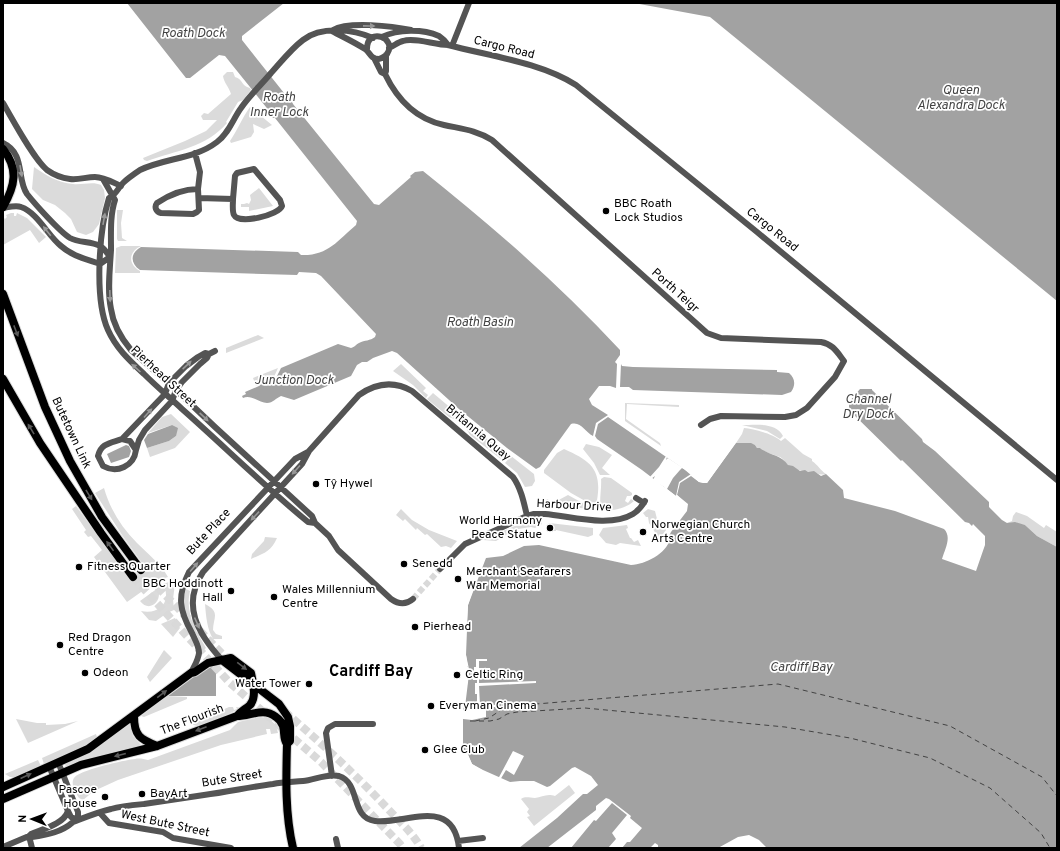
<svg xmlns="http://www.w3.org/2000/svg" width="1060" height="851" font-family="Overpass,sans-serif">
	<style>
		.green { fill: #dbdbdb }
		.water { fill: #a2a2a2 }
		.pier { fill: #fff; fill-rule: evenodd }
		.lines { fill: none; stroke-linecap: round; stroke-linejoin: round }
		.ferry { stroke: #434343; stroke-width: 1; stroke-dasharray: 5 4; stroke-linecap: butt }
		.minor-tunnel { stroke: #d9d9d9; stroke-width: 6; stroke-dasharray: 6 3; stroke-linecap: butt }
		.major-tunnel { stroke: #d9d9d9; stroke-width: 8; stroke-dasharray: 8 4; stroke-linecap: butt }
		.major-casing { stroke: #dbdbdb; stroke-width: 10 }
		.minor { stroke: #545454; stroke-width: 6 }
		.major { stroke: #000; stroke-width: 8 }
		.oneway { fill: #989898 }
		.oneway2 { fill: #595959 }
		.poi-dot { fill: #000; stroke: #fff; stroke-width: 1.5 }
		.labels { text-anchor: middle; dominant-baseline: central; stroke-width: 3.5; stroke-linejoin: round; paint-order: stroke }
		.street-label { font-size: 12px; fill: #000; stroke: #fff }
		.poi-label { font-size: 12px; fill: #000; stroke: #fff; text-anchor: start }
		.water-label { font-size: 13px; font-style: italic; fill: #434343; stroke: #fff }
		.district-label { font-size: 16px; font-weight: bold; fill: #000; stroke: #fff }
	</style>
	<rect width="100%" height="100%" fill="#fff"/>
	<path class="green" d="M227,72H233L235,77C243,79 241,86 250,88L251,90L243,100L238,102L226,122L227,123C207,147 175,151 147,161L144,160L143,158L185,141L206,131L217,120H203L201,116L204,113L208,114L231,94C229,87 224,83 223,76Z
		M250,107L272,125L264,129L253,124L254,132L251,137L231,143L230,141C237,131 242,118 250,107Z
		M34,167C46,175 58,183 73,184C83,185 93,181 101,185L104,190L105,198L99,224L93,232L86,235L77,232L71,219L65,213L55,205L43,200L32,189Z
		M259,188L273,206L249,211V207H241V204H244L247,203L249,204L251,200L250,195Z
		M117,210H123L121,223L122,238L127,241H118L117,239Z
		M11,213H14V216H16L17,213L27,218L46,237L39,243L30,230L3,245V217L5,219L7,217L6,215Z
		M121,246H141C128,252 128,264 140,271V273H115L116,248Z
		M258,335L264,338L226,353V348Z
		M401,364L426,388L423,391L428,395L426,398L413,385L393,371Z
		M278,368L273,379L262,382L256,386L253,378Z
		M433,393L497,447L495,450L501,455L504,451L507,453L502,460L470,435L466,428L457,420L449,417L427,399Z
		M625,403L679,405V407L627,404L626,419L660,443L661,446L625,421Z
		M171,414L190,432L175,448L150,457L147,448L169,441L176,436L172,425L148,433L162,417Z
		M742,425C756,425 776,422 783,436L780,439L767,431Z
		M744,428C754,429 773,434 781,441L785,438L803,454L812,459V461C818,465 820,470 826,474C819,476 817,472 812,472C804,472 796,470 789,466C786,464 784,459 780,457C773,454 765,453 760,448H757L755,445L748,443H736L742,434Z
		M586,444L599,447L612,455L602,468L610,475H600L594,463L583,449Z
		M564,449C594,462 603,472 596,506H594L571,493L544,473V470L557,453Z
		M511,456L534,474L535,481L532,486L525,487L517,473L505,463Z
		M604,477L611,478L632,493V495L630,496H627L625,501L628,503L631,499L634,501C625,509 613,511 602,510C598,505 602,488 601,479Z
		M104,488C110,509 121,527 137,543C147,553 161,564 168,577L158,580L127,602L94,557L102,550L91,536L88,537L84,532L86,530L72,509L76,506L130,580L145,567L122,535L95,493Z
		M568,495L588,506L590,509L549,505L546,501L547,499L553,503Z
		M401,509L412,520L429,530L457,541L451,548L446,546L441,547L427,534L425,535L417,528L416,530L405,519L403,521L396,515Z
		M648,509L655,511L657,519L666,530L660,538L658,537L649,523L648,517H646L643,513Z
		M1016,512L1027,516L1044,528L1046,525L1057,532V547L1037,536L1025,525L1007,523L1012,521L1013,516Z
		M536,519H542V524L535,528L531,527L518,529L509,533L496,541L483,540L526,521Z
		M549,523L593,528V535L588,537L556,530V531H552L547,525Z
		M627,525L628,528L626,529L630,538H631L634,542L638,540L641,546L620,543L616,545L606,543L599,535L603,528Z
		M265,537L277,538C271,552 264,553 251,559L252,554L264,541Z
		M169,582L175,584L173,599L174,610L167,613L156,621L149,620L141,611C160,615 172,601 163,584Z
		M158,588C163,602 149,613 140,601Z
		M186,589L190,591C185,613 195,629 206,648L202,651C198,628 178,616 186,589Z
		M205,604C221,612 213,618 213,630L216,634L222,636V639H213C207,629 206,616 205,604Z
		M175,618L180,628L173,637L161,624Z
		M164,650L172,658L150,682L147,677Z
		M167,696L187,697V699L144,717L141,716Z
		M229,707H233L234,710L237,709L236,707L241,708L224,716L200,725L197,726L190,724Z
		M260,717C270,718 276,722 278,733L271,734L270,729H266L267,734L221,745L118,780L94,791L83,800L79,798C76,793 70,784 74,778C79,770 125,760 135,759C139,758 144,759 148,760L230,730L238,722Z
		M16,719L37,723H46V725L65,724L78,721L28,743Z
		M130,724L133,736L142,746L88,759L66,767L65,764L91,751Z
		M96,734L97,737L83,747L44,764L42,758Z
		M38,760L41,766L16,777H10L5,774Z
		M569,785L575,793L534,826L527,817L530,816L527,812L529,809L521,799C526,796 529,798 535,798C542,797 547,793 555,796Z"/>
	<path class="water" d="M127,3H284L242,36V40L284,93L290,96L293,104L374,204L379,205L411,177L410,176L415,172L423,171C492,226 560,285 620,350V355L615,362L617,364L616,388L610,386H599L589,399L592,405L608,415L596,423L593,436C585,432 581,421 571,424L540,467L536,469L507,448L459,409L397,353L392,351L373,358L367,362H362L357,365L351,376L294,400L281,396C276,398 273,403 267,403C260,403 251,394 243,398L242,396L246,394L245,392L259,386L263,382L275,380L281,368L338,344L351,348C355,347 355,345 359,343C365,340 370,341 375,337L376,334L321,276L316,273L299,272L297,275L140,270C130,263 130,253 141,247L298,252L301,255C328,256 337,241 356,225L357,221L275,118H273L266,111V107L225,56L219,55L190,78H186Z
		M634,3H1057V301L710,17Z
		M621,364L622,366L633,367L777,370V372L789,373C795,378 796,385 791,392L782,395L633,390L629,387H620Z
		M860,389H872V390L922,439L923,442L935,451L989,502V507L1002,520L1007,523L1015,522L1025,525L1037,536L1057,547V848H767L759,840L749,835L738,837L718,848H658V845L655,843L650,848H622L627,842H630L642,828L630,818L631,816L609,799L606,798L596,806V810L547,848H519L557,818L583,794H587L598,785L591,776L575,767L572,768L550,786L547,787L534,781H520L510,782L483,770L472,764L466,750H463V707H465L469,674L466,655L468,605L486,558L503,556L524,546L539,545L631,565C646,564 666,554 670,539L669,536L671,532L687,511L688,504L677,495L680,483L691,476L699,482L707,483L736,443H751L755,445L757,448H760C768,455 782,455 788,465L793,466L800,471L805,470L808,472L814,471L821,476L826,474L843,490L844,498L895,511L944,529C952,537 945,549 942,559L976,571L985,545V536L973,524L972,526L969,523L965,522L902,460L901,461L849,410V402Z
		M608,417L691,474L679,482L676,496L642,470L597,439L595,436L598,424Z
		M172,425L178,428L176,436L169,441L147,448L144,440L148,434Z
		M126,445L129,446L131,451L129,457L111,463L107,454Z
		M216,665V696H168L205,668Z
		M612,803L627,815L612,833L616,839L608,848H571L594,820L596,821Z"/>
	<path class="pier" d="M735,441H737L707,483H703L699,482L684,469L682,468L680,470L673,478L667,489L676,496L677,495L683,501L666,491L664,487L653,480L655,476L651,479L649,478L659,467L666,456L667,457L666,460L668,458L680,466L687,469L701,481L705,482Z
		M486,556L473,590L468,605L465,649L466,655L469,669V676H472L474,674V667H476V659H487V661H479V668H490V670H479V675H490V677H479V683L536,681V683L479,686L480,705H498V707H486V717L472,720L463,719V750H466L472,764L493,777L470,765L465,752H462L461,750V707L462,705L465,706V704H463V702L465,701V700H463V698L465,697V696H463V693L464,691H466L465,687L467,686H465L466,683H468V681H466L467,671H468L466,668L468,667V666H466V664H467V662L465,663V661L466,659H464V658L465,656L464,655L466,605L471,589L484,558ZM472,678L473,680H477V683H475V694H477V705L476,707H466V710L463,711L468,679Z
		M513,751L524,756L514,775L506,770L500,780L498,779Z"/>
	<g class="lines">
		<path class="ferry" d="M470,721H490L499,719L507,714L517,712L585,708L785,727L850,738L930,758L990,788L1041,833L1050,848
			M475,721L489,718L504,708L512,706L778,684L950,726L1042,777L1057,796"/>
		<path class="minor-tunnel" d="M413,599L440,569"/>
		<path class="major-tunnel" d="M141,570L231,663
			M133,577L229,682L321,762L400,844L403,848
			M284,711C320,742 355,774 387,808C399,821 413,833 421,848"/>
		<g class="major-casing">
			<path id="major" d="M3,149C19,169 15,186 3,207
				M3,294L45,407L70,461L102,517L141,570
				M3,379L40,443L101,533L133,577
				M222,660L279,704L288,717L290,726V741L287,744C286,779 285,814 293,848
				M134,716C134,736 140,739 157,746
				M237,716C251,716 263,707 276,717C279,719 282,723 283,726C285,733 283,739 287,744
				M3,787L88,749L191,673L195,672L208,663L231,658L251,673C253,683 257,697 250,705C246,709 241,711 237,716L157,746L81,765L3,799"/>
		</g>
		<path class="minor" d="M333,30C348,21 393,26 411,30
			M332,31C343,37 354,42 365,49C370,52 370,59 379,59C382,58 385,57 387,54C398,38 367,26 367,49
			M382,37C398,29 423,29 439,36C442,38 446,42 448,45
			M452,46L469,3
			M389,48C394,46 398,42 403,41C414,37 435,45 448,45C489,56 540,62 576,85L757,232L1057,480
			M374,58L381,72L385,74C397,99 416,119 444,125C462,129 476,130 492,140L707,333L721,338L821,342C833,344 837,352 844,361L835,377L807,408L796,415L785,417L721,416L710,419L701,425
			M385,74L386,71V55
			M3,103C13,120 33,158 47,170C54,175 62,178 70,179C79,180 86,177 95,177C104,177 112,182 121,186
			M3,143C26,154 16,178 27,194C35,204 60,232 70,238C79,243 91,241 100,246C104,248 108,254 110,257
			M195,153L200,172L198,189L199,210L197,212L193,214L161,213C156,212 154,207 157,203C169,195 184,189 198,189
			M103,179L115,200C110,215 111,233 111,250C110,269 107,290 111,309C113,324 121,338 131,350L176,390L215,427L312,516L315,523L329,536L338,550L391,599C398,604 406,605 413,599
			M199,198L233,199L235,176L237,173L254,169L280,200L282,206C279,215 239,225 234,215C232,211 233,204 233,199
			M3,208C9,207 16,205 21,207C38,213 48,236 61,246C72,256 86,259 100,264L110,257
			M122,439L165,394L169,383L186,366L198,357L205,353L209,354L215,351
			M122,439L130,441L136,450C134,466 117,474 103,466L98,456C101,443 111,443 122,439Z
			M136,450L139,440L145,430L172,401L176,390L182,382L200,364L207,358L209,354
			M636,498L644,503
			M315,523L308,522C264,486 224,446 182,409C169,397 156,386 144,374C129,360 116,348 108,330C94,299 99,230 109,198C116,195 118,188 123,183C128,178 134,174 140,170C165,158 195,159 217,142C229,133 233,119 241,108C250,95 261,85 271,73C281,62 291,49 303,40C321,26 353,29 373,38
			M440,569L465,544L527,516L534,514H545C570,516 610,528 633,514C638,511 642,506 645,501
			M222,660C198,634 181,605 203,572L302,464L309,451L359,395C376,383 393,380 412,391L513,477C521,488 524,503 527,516
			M191,673C194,666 198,661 199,653C199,646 195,640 192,633C179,610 177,596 189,572L295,459L308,452
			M58,762L78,812V820
			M49,766L68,811L71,817L78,820
			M332,776L326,733L328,728L335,724H373
			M100,813L109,823L163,832L173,838L231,848
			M29,836L32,837C47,835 62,832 73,822C86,817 98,812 111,809C121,806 133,805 144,804C164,801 184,798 204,795C227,792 250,787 273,784C283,782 293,782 303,781C314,780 328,773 339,776C361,783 350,818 375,821C405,825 453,795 459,848
			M29,836L32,848
			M336,839L338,848
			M458,841L483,838
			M3,847L29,836L31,834C43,829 64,824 68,811"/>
		<use href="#major" class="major"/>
	</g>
	<defs><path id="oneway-solid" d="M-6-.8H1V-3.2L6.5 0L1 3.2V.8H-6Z"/></defs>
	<g class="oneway">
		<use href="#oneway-solid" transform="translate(369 26) rotate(1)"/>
		<use href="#oneway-solid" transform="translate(21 171) rotate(80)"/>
		<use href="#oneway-solid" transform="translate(104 219) rotate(-80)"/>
		<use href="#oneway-solid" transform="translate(47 231) rotate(-129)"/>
		<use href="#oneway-solid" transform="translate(110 296) rotate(88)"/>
		<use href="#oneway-solid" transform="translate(187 365) rotate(-43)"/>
		<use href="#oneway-solid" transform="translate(136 368) rotate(-138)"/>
		<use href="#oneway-solid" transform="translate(148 413) rotate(-48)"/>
		<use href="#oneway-solid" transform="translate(204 417) rotate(43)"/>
		<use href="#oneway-solid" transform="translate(296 470) rotate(132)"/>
		<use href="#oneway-solid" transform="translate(255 516) rotate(133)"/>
		<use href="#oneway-solid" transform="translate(194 567) rotate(-49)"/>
		<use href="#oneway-solid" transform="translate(197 623) rotate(66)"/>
	</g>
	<g class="oneway2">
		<use href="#oneway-solid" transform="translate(16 331) rotate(69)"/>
		<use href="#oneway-solid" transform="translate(31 429) rotate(-121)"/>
		<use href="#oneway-solid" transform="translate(89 495) rotate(59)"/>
		<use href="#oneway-solid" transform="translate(110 546) rotate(-126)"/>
		<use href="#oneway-solid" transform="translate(242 666) rotate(37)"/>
		<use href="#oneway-solid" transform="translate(162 694) rotate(-37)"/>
		<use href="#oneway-solid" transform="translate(201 729) rotate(159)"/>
		<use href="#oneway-solid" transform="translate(120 755) rotate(166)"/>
		<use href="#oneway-solid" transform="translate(26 776) rotate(-24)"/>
	</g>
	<g class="poi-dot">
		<circle cx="606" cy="211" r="4"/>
		<circle cx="316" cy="484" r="4"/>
		<circle cx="550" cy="528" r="4"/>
		<circle cx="643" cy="532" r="4"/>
		<circle cx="404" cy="564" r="4"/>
		<circle cx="79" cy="567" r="4"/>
		<circle cx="458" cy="579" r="4"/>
		<circle cx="231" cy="591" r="4"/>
		<circle cx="274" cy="597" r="4"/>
		<circle cx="415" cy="627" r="4"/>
		<circle cx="60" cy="645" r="4"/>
		<circle cx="85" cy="673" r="4"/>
		<circle cx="457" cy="675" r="4"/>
		<circle cx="309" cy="684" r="4"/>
		<circle cx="431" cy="706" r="4"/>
		<circle cx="425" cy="750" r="4"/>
		<circle cx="142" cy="794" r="4"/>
		<circle cx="105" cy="797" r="4"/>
	</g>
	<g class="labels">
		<g class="street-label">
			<text transform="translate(504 48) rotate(14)">Cargo Road</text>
			<text transform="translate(772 230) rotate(39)">Cargo Road</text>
			<text transform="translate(675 291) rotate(42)">Porth Teigr</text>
			<text transform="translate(163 377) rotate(43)">Pierhead Street</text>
			<text transform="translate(71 433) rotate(65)">Butetown Link</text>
			<text transform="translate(478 433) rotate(40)">Britannia Quay</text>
			<text transform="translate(574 506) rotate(3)">Harbour Drive</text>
			<text transform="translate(209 532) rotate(-47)">Bute Place</text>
			<text transform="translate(192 720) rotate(-21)">The Flourish</text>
			<text transform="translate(232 779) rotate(-9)">Bute Street</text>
			<text transform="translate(165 824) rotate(12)">West Bute Street</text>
		</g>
		<g class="poi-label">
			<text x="614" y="204">BBC Roath<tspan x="614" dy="14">Lock Studios</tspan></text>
			<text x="324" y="484">Tŷ Hywel</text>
			<text x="542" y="521" text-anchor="end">World Harmony<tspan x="542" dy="14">Peace Statue</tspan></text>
			<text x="651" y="525">Norwegian Church<tspan x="651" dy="14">Arts Centre</tspan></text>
			<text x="412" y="564">Senedd</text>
			<text x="87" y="567">Fitness Quarter</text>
			<text x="466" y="572">Merchant Seafarers<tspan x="466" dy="14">War Memorial</tspan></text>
			<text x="223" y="584" text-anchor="end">BBC Hoddinott<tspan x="223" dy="14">Hall</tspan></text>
			<text x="282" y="590">Wales Millennium<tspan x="282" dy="14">Centre</tspan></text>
			<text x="423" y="627">Pierhead</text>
			<text x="68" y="638">Red Dragon<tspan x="68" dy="14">Centre</tspan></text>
			<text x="93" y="673">Odeon</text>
			<text x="465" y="675">Celtic Ring</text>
			<text x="301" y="684" text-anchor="end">Water Tower</text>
			<text x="439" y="706">Everyman Cinema</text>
			<text x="433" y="750">Glee Club</text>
			<text x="97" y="790" text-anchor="end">Pascoe<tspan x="97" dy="14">House</tspan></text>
			<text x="150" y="794">BayArt</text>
		</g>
		<g class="water-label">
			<text x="193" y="34">Roath Dock</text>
			<text x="961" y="91">Queen<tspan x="961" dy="15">Alexandra Dock</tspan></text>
			<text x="279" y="98">Roath<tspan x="279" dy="15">Inner Lock</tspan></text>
			<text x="480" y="323">Roath Basin</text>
			<text x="294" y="381">Junction Dock</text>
			<text x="868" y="400">Channel<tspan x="868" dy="15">Dry Dock</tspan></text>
			<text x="801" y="668">Cardiff Bay</text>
		</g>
		<g class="district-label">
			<text x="371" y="672">Cardiff Bay</text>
		</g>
	</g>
	<rect width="1060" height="851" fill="none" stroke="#000000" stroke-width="8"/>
	<g transform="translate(32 819) rotate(271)" stroke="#ffffff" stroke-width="3" paint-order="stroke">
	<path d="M0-3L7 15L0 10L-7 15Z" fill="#000000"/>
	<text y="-6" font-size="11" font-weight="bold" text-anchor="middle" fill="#000000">N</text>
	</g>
</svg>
